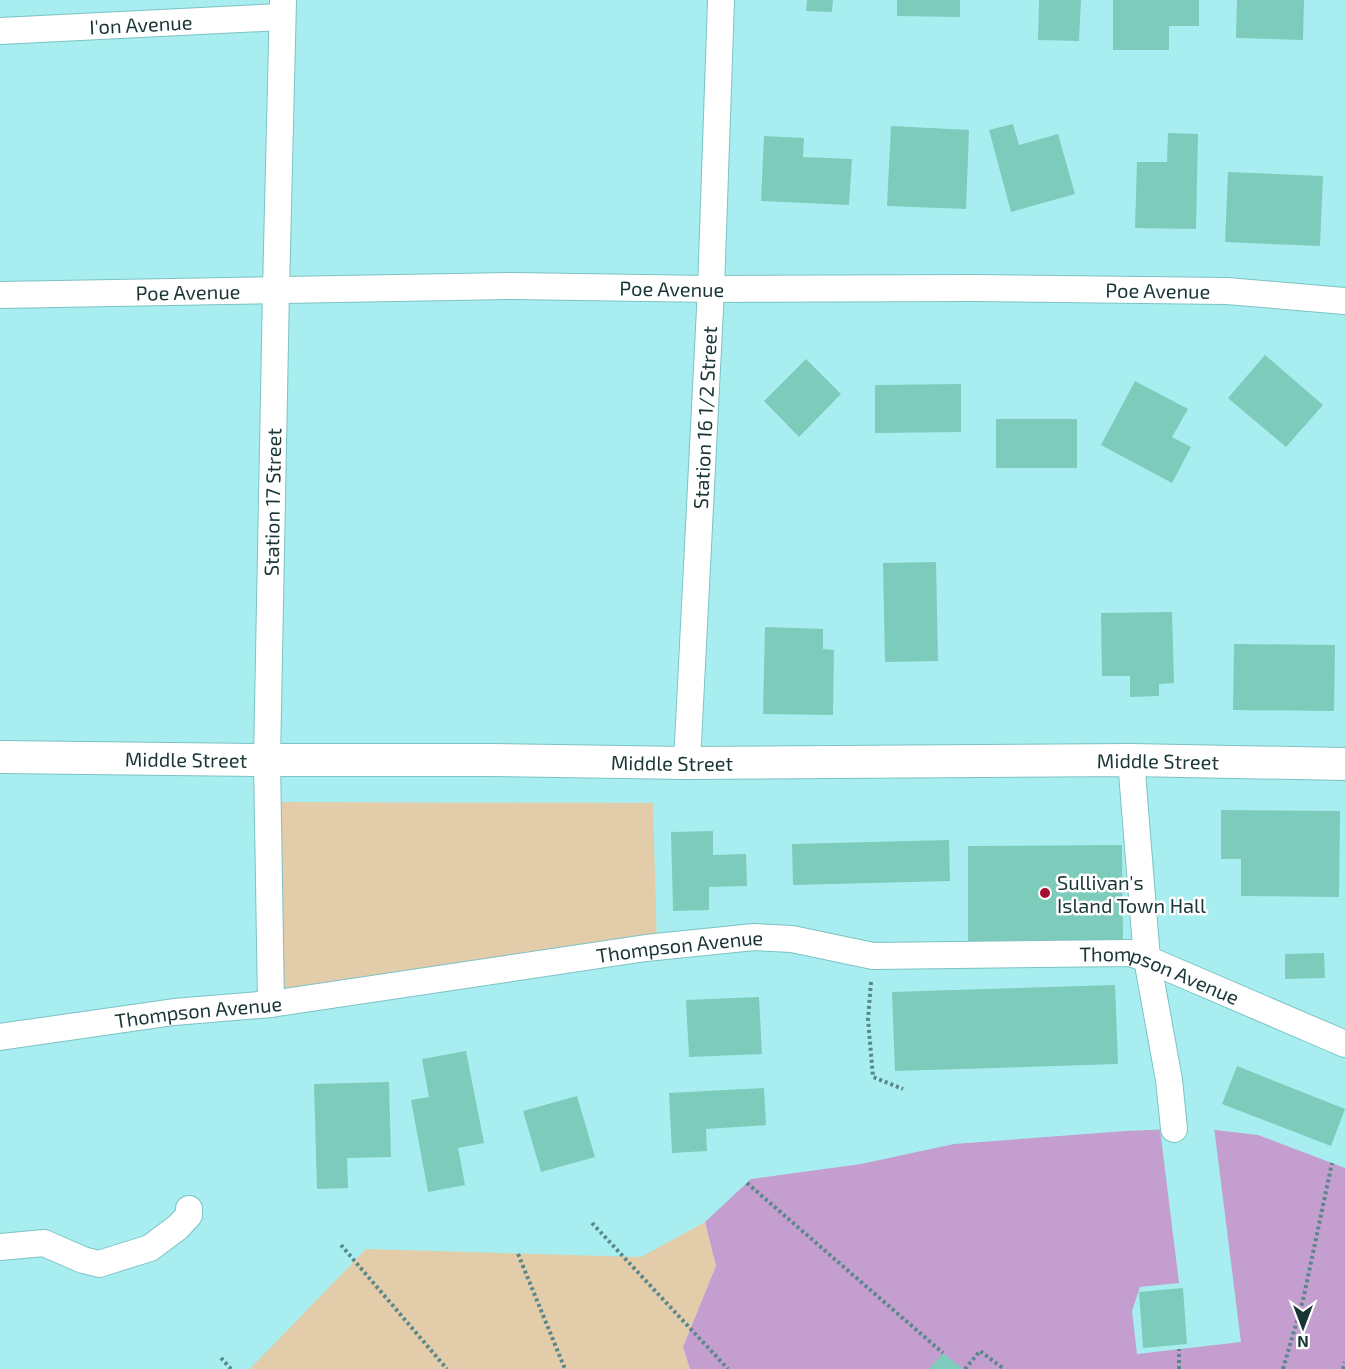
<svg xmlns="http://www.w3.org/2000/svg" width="1345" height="1369" font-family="'Exo 2',sans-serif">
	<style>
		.green { fill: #e2ccaa }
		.water { fill: #c49ecf }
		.pier { fill: #a8eef0 }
		.building { fill: #7dcbba }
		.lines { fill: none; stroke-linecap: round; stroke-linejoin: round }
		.minor-casing { stroke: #7dc2c4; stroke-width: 28 }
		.tertiary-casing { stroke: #7dc2c4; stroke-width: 34 }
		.path { stroke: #59888a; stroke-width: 4; stroke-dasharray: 3 3; stroke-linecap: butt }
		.minor { stroke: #fff; stroke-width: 26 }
		.tertiary { stroke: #fff; stroke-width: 32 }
		.poi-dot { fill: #a70f2f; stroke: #fff; stroke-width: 2 }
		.labels { text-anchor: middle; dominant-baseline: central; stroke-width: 5; stroke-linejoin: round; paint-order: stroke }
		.street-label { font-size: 20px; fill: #193536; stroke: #fff }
		.poi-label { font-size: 20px; fill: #193536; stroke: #fff; text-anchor: start }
	</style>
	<rect width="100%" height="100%" fill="#a8eef0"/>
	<path class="green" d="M267,802L653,803L657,947L271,1004Z
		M705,1222L716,1266L683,1347L690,1369H250L366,1249L641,1257Z"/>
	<path class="water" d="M1198,1128L1258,1135L1345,1168V1369H690L683,1347L716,1266L705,1222L751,1179L861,1164L954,1144L1126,1131Z"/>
	<path class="pier" d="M1198,1125L1214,1127L1241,1342L1137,1354L1132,1311L1140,1287L1179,1283L1160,1129Z"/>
	<path class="building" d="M807,0H833L832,12L806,11Z
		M897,0H960V17L897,16Z
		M1039,0H1081L1079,41L1038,40Z
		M1113,0H1199V26H1169V50H1113Z
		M1237,0H1304L1303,40L1236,38Z
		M1013,124L1019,145L1058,134L1075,194L1011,212L989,130Z
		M891,126L969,130L966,209L887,206Z
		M1168,133L1198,134L1196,229L1135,228L1137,162H1167Z
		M764,136L804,138L803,157L852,159L849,205L761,201Z
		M1228,172L1323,176L1320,246L1225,242Z
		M1265,355L1323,405L1286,447L1228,398Z
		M806,359L841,394L799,437L764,401Z
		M1135,381L1188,409L1172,437L1191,447L1172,483L1101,445Z
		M961,384V432L875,433V385Z
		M996,419H1077V468H996Z
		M936,562L938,661L885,662L883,563Z
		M1172,612L1174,683L1159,684V696L1130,697V676H1102L1101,613Z
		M765,627L823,629V649L834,650L833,715L763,714Z
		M1234,644L1335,645L1334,711L1233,710Z
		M1221,810L1340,811L1339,897L1241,896V859H1221Z
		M713,831V855L746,854L747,886L709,887V910L673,911L671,832Z
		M949,840L950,881L793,885L792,844Z
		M1122,845L1123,940L968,941V846Z
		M1324,953L1325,978L1285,979V954Z
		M1115,985L1118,1064L895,1071L892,992Z
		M759,997L762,1054L689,1057L686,1000Z
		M466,1051L484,1143L458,1148L465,1185L428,1192L411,1100L429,1097L422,1059Z
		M1237,1066L1345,1109L1331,1146L1222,1104Z
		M389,1082L391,1157L347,1158L348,1188L317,1189L314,1084Z
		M764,1088L766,1125L706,1129L707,1151L672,1153L669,1093Z
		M577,1096L595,1157L541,1172L523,1111Z
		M1183,1288L1187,1344L1143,1348L1139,1292Z
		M943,1353L963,1369H929Z"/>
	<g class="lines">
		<g class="minor-casing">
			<g id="minor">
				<path id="s1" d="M0,31L282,17"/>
				<path id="s2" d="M0,295L512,286L711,289L975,288L1227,291L1345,301"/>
				<path d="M1131,760L1147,959L1169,1080L1174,1129"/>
				<path id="s3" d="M687,763L711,289L721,0"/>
				<path id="s4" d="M271,1004L267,760L276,290L283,0"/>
				<path id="s5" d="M0,1037L174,1012L271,1004L646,948L754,937L792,939L873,956L1130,953L1147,959L1345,1044"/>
				<path d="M0,1247L44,1243L83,1260L99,1264L150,1248L178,1227L189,1215V1209"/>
			</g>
		</g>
		<g class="tertiary-casing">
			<g id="tertiary">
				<path id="s6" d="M0,757L267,760H492L687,763L1131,760L1345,764"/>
			</g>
		</g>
		<path class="path" d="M871,982L868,1019L873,1077L903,1089
			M747,1183L943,1353
			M592,1223L728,1369
			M341,1245L447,1369
			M518,1254L565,1369
			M221,1358L231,1369
			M965,1369L980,1351L1004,1369
			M1179,1369V1349
			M1283,1369L1303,1300L1332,1163
			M1343,1369L1345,1362"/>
		<use href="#minor" class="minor"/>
		<use href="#tertiary" class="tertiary"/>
	</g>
	<circle class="poi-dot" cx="1045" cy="893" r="6"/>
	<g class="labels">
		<g class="street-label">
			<text stroke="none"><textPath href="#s1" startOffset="141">I'on Avenue</textPath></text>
			<text stroke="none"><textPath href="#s2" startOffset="672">Poe Avenue</textPath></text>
			<text stroke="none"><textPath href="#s2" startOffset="1158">Poe Avenue</textPath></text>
			<text stroke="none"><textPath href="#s2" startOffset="188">Poe Avenue</textPath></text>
			<text stroke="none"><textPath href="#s3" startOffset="346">Station 16 1/2 Street</textPath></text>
			<text stroke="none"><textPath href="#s4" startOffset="502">Station 17 Street</textPath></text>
			<text stroke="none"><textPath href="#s6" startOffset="186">Middle Street</textPath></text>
			<text stroke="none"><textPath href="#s6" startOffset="1158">Middle Street</textPath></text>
			<text stroke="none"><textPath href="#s6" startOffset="672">Middle Street</textPath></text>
			<text stroke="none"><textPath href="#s5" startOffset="686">Thompson Avenue</textPath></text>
			<text stroke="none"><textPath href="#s5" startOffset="1172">Thompson Avenue</textPath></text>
			<text stroke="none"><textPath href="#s5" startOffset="200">Thompson Avenue</textPath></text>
		</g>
		<g class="poi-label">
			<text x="1057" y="882">Sullivan's<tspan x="1057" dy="23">Island Town Hall</tspan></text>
		</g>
	</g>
	<g transform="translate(1303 1327) rotate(180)" stroke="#ffffff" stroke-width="4.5" paint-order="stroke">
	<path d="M0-4.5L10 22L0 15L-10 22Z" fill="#193536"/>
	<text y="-9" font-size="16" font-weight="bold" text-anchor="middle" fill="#193536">N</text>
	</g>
</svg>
